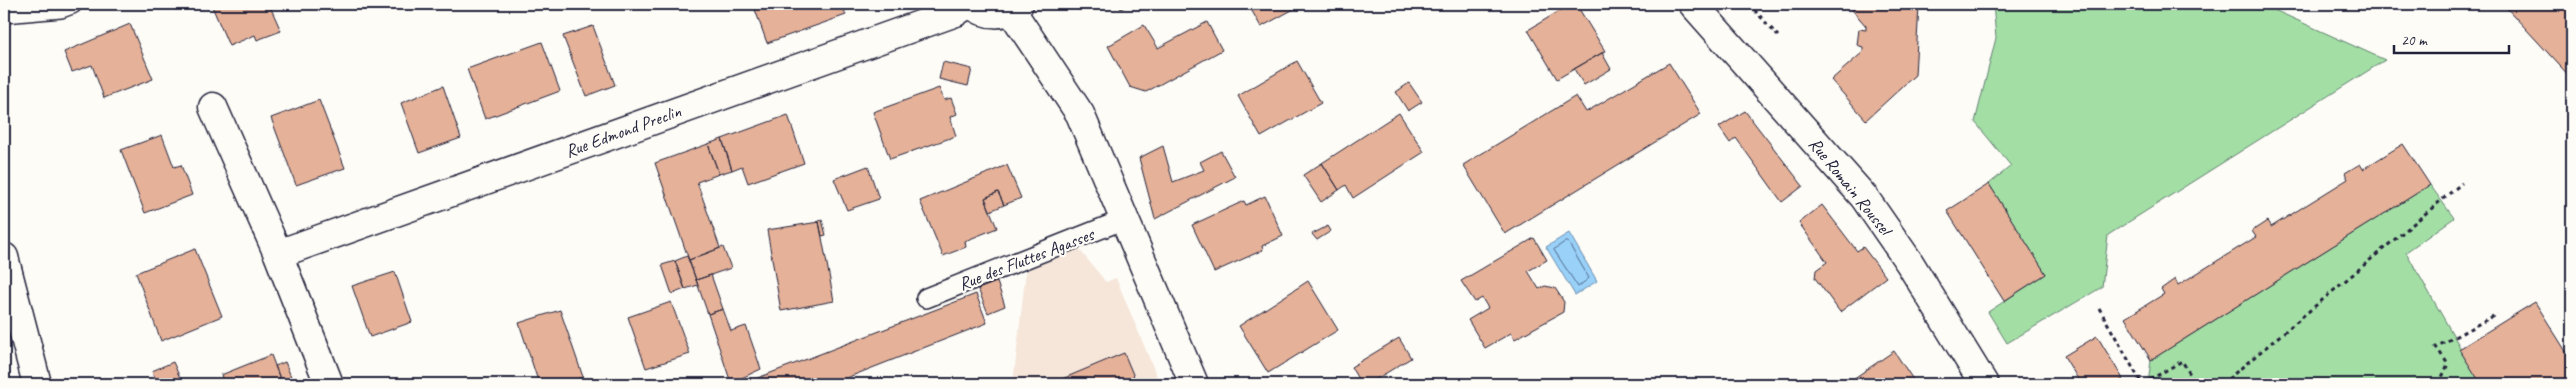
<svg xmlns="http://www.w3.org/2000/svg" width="2576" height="388" font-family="Caveat,sans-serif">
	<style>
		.built { fill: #f6e6da }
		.green { fill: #a3dfa5; stroke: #628070 }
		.water { fill: #99d1f9; stroke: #698bad }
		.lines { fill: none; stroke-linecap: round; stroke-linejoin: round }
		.shore { stroke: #526887; stroke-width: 1 }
		.building { fill: #e5b198; stroke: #22223b }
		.lane-casing { stroke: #22223b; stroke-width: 22 }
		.street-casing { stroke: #22223b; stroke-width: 31 }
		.primary-casing { stroke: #22223b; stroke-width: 31 }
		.path { stroke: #22223b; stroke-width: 3; stroke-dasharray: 4 4; stroke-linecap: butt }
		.lane { stroke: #fdfcf7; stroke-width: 19 }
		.street { stroke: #fdfcf7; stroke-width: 28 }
		.primary { stroke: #fdfcf7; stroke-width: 28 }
		.labels { text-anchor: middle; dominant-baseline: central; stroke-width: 4.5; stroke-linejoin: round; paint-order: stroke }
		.street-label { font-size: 18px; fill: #22223b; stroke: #fdfcf7 }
	</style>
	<rect width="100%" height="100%" fill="#fdfcf7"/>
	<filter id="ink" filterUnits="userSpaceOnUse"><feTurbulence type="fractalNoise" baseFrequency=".02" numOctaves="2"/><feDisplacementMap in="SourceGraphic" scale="10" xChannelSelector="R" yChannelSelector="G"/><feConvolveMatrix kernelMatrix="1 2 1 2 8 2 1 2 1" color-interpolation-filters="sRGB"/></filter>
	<g filter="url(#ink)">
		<path class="built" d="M1078,248L1106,282L1116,278L1160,384H1013L1026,270Z"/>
		<path class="green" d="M1993,4H2261L2385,60L2108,235L2102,287L2007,343L1988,312L2046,274L1989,184L2011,166L1975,122L1996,38Z
			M2430,185L2454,218L2406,252L2481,384H2148L2151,360Z"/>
		<path class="water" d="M1569,233L1597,281L1575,295L1546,247Z"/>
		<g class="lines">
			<path class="shore" d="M1565,242H1568L1589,278L1578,287L1554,250Z"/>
		</g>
		<path class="building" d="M211,4H269L281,31L257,40L255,35L229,46Z
			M753,4H841L846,15L767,43Z
			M1118,4H1129L1121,9Z
			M1248,4H1303L1261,27Z
			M1571,4H1576L1605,51L1557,79L1528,30Z
			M1847,4H1917L1919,6L1915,75L1866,120L1831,80L1863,52V47L1857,45L1859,29L1866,30V26Z
			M2503,4H2572V79Z
			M1207,22L1222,50L1146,92L1130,87L1108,46L1144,25L1158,48Z
			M130,24L153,79L104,98L92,65L72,72L64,52Z
			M593,26L615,85L586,96L563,36Z
			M542,42L560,91L485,119L467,69Z
			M1602,53L1611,69L1584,85L1574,69Z
			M1297,61L1321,103L1261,137L1238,96Z
			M943,62L972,69L968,86L939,79Z
			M1669,63L1701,114L1505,234L1463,165L1576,96L1586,112Z
			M1409,83L1422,102L1408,111L1396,92Z
			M443,86L461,138L419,153L401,103Z
			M939,88L944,100L951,98L957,114L950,117L956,136L890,159L873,112Z
			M319,100L345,168L296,185L271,118Z
			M1745,111L1803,186L1782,202L1736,138L1730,143L1719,127Z
			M1399,113L1424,152L1353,198L1346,185L1339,190L1322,163Z
			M788,115L804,163L748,183L742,166L732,170L722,139Z
			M162,135L174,167L181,165L192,195L145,213L121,150Z
			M722,139L732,170L719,174L708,144Z
			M708,144L719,174L697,182L720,248L689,260L655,163Z
			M2403,144L2430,185L2151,360L2125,318L2164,294L2161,289L2175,279L2178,285L2256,237L2252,231L2267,221L2271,227L2348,179L2345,173L2360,164L2363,169Z
			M1163,146L1173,182L1204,170L1200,162L1221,151L1235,177L1155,219L1139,158Z
			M1322,163L1339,190L1321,202L1303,175Z
			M1007,165L1021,198L1004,205L998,192L985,198L997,228L965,241L966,247L943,256L920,201Z
			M868,166L879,199L847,210L834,179Z
			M1989,184L2046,274L2004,301L1947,211Z
			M998,192L1004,205L990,211L985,198Z
			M1265,196L1283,236L1262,246L1263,250L1214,272L1192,225L1244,201L1246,205Z
			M1822,205L1857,251L1863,247L1886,277L1840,312L1815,278L1816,270L1827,262L1799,223Z
			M822,220L826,235L822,236L819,222H816Z
			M819,222L834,301L781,311L767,230Z
			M1328,226L1331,231L1317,240L1312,234Z
			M1534,238L1547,260L1528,271L1539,289L1545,286L1555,288L1564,302L1563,312L1515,339L1511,333L1485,348L1468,320L1488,308L1482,298L1475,302L1461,281Z
			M723,247L731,268L696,280L689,260Z
			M195,249L222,316L161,341L136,273Z
			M687,256L698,285L685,289L675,261Z
			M675,261L685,289L672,294L662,265Z
			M395,272L412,322L370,337L352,286Z
			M711,275L723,309L708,314L696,280Z
			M1308,281L1338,330L1268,373L1239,326Z
			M997,282L1005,306L988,313L978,289Z
			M976,294L987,323L831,384H742Z
			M671,302L690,354L646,368L628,317Z
			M2535,302L2572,361V384H2481L2459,349Z
			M723,309L731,331L746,326L761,369L731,383L708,314Z
			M560,310L583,377L559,384H539L519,323Z
			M2097,336L2123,379L2115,384H2081L2064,356Z
			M1399,338L1411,358L1368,384H1361L1351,367Z
			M1894,351L1916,384H1852L1850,381Z
			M1124,353L1137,384H1050Z
			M271,355L282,384H224L221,375Z
			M173,362L181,380L172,384H158L152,371Z
			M285,362L294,384H282L275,366Z"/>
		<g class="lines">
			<g class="lane-casing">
				<path id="lane" d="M4,13L61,8L72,4
					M926,298L1125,219"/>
			</g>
			<g class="street-casing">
				<path id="street" d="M971,4C985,16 1005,17 1019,4
					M1693,4L1864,197L1909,262L1984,384
					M1011,10L1080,114L1194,384
					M213,107L278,254
					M329,384L278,254L928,22L956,12L967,4"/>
			</g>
			<g class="primary-casing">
				<path id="primary" d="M4,257L37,384"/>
			</g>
			<path class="path" d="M1749,4L1778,36
				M2099,308L2142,384
				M2143,384L2182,361L2196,384
				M2222,384L2462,183
				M2439,384L2448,364L2436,347L2497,314"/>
			<use href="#lane" class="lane"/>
			<use href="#street" class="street"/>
			<use href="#primary" class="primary"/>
		</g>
	</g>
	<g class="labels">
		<g class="street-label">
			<text transform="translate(623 131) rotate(-20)">Rue Edmond Preclin</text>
			<text transform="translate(1850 186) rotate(51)">Rue Romain Roussel</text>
			<text transform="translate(1026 259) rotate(-21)">Rue des Fluttes Agasses</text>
		</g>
	</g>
	<rect width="2576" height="388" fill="none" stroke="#fdfcf7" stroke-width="20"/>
	<rect x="10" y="10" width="2556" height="368" fill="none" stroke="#22223b" stroke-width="2" filter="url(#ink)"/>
	<path d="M2394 45v8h115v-8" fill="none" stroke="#22223b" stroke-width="2.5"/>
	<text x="2401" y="45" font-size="15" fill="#22223b" stroke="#fdfcf7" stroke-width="4" paint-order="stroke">20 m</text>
</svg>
